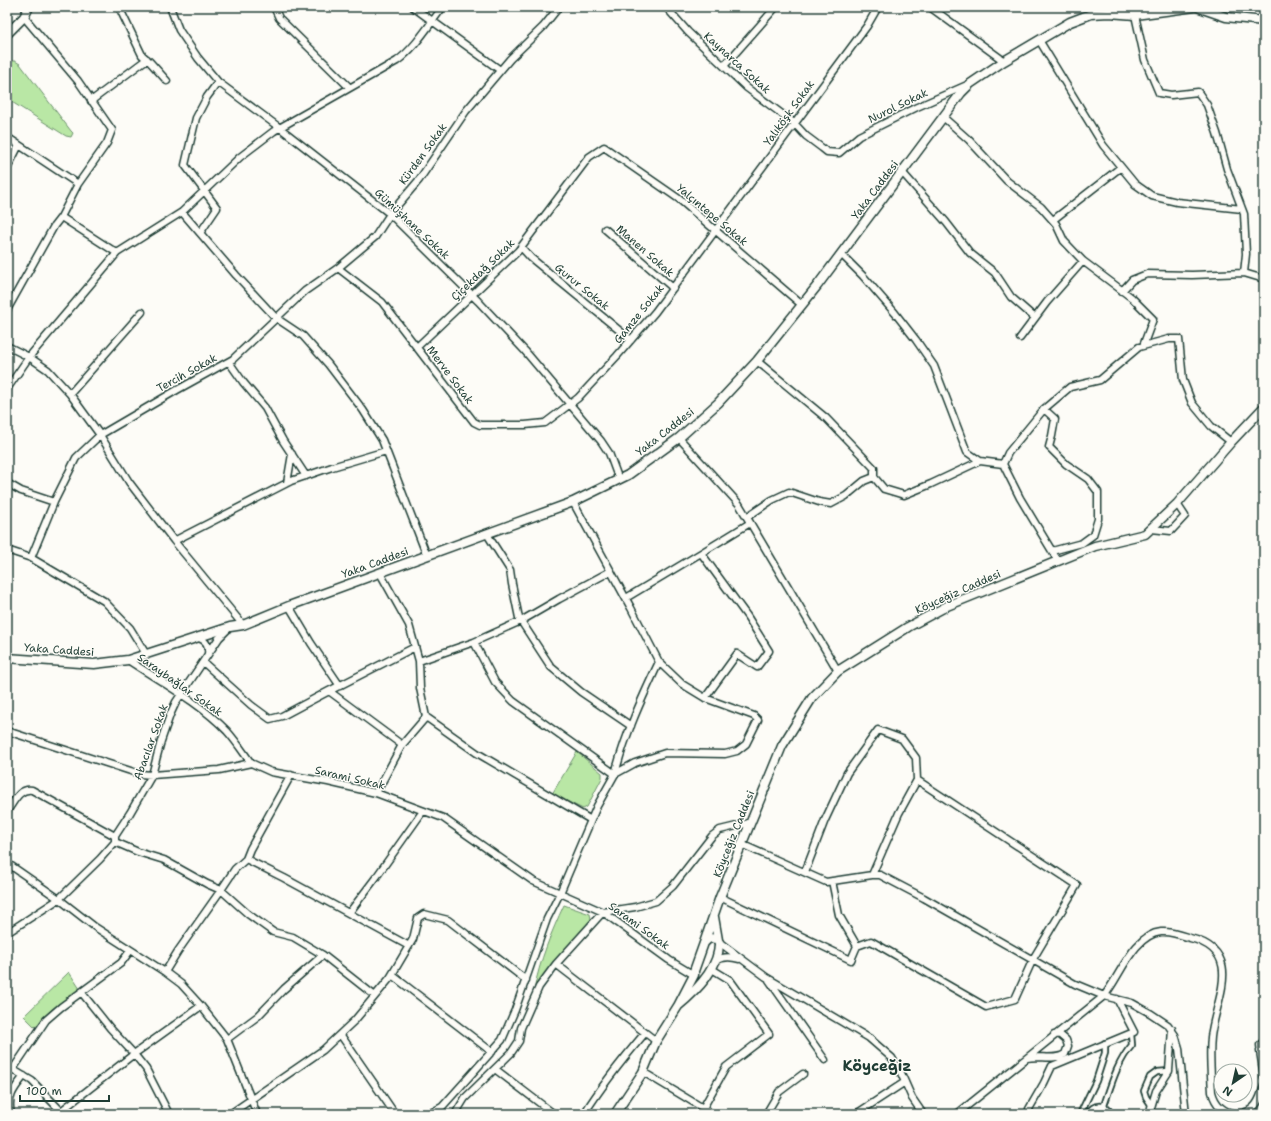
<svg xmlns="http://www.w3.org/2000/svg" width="1271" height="1121" font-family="'Shantell Sans',sans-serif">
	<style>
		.green { fill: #b9e7a5; stroke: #6c926c }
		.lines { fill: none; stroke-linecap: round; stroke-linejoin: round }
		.pedestrian-casing { stroke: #1f3d34; stroke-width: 8 }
		.minor-casing { stroke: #1f3d34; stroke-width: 9 }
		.tertiary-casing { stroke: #1f3d34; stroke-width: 11 }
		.pedestrian { stroke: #fdfcf7; stroke-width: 4.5 }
		.minor { stroke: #fdfcf7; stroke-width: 6 }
		.tertiary { stroke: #fdfcf7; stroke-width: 8 }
		.labels { text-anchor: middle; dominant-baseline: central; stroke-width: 3; stroke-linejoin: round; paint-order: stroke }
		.street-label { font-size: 11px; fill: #1f3d34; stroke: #fdfcf7 }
		.district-label { font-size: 15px; font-weight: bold; fill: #1f3d34; stroke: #fdfcf7 }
	</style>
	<rect width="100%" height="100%" fill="#fdfcf7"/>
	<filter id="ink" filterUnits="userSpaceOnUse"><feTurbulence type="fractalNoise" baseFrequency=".025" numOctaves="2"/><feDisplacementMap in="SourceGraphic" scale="8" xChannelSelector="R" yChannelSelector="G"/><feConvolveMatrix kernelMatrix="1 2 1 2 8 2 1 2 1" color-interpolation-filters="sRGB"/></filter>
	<g filter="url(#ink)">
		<path class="green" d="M7,61H15L20,64L71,131L73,133L71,137L66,136L7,99Z
			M577,752L602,773V778L587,807L583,809L552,794Z
			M564,905L590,914L591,919L534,990C540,960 551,933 564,905Z
			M69,972L80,989L52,1009L35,1027L24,1016Z"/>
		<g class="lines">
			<g class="pedestrian-casing">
				<path id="pedestrian" d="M1152,1106L1146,1097L1144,1091L1150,1077L1157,1072L1169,1071
					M1080,1114L1096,1081L1105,1053V1043
					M1088,1114C1093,1103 1106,1103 1111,1114
					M1101,1114C1110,1090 1115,1065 1132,1045L1131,1034"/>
			</g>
			<g class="minor-casing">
				<path id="minor" d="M119,7L142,55L150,62L167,81
					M170,7L179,30L198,58L218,82L280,128L390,214L478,301L525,351L601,441L609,453L619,480
					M274,7L279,18L349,87
					M413,7L500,70
					M666,7L688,32L747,88L794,123L806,136L822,148L827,152L839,153L859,136L917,107L967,85
					M930,7L1004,61
					M1135,15L1145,60L1159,93L1171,95L1198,92L1207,105L1217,133L1227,169L1244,214L1246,254L1244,273
					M24,17L78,81L112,130L107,143L78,184L61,217L117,253
					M1039,40L1103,145L1135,184L1152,196L1177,202L1242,209
					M724,66L776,7
					M91,101L147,59
					M943,117L969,140L1007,181L1041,207L1056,224L1064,241L1083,261L1132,298L1153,319L1143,346
					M7,137L78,184
					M7,169L19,145
					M902,172L946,222L970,253L995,273L1011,297L1035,318
					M182,212L236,275L276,318L303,336L328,364L363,410L382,440L427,556
					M1053,220L1121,167
					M605,229L673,288
					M200,233L217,208L185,165L196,118L207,97L218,82
					M521,247L531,258L631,340
					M841,254L863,276L895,313L916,340L934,366L967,452L980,461L1003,464
					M338,268L382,302L474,422L480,425H525L545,423L578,398L617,356L655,312L867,26L878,7
					M1122,291L1132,280L1147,274L1192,275L1244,273L1264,279
					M7,310L54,226L61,217
					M1020,338L1047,302L1083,261
					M7,346L29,357L48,370L70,394L100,435L129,482L174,541
					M417,347L518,251L589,157L604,147L679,199L802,305
					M757,361L826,418L874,468V477
					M229,362L243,382L265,408L283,441L306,476
					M7,389L29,357L117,253L182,212L240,157L274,131L397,61C416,47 428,26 443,7
					M70,394L142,312
					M1044,409L1055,419L1052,436L1049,447L1066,464L1088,479L1098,492V519L1093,535L1082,543L1052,551
					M679,438L739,504L838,671
					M7,483L21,491L54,502
					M287,483L292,454
					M747,517L772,500L789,492L819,502L831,504L846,496L864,481L874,477L884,489L904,495L931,484L980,461
					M1151,529L1171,531L1185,516L1177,504
					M487,534L510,570L512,584L519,618L551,667L581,692L631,726
					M7,550L31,558
					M701,553L750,523
					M1058,561L1020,498L1003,464L1008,453L1044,409L1070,387L1100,380L1139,347L1169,339H1179L1183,380L1192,403L1211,426L1231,442
					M380,573L409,625L419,661
					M626,598L701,553L747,616L769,651L757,667L737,654L705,698
					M289,606L311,643L340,686
					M243,625L174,541L291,481L332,467L386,451
					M199,638C207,641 209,646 208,654
					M474,642L521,621L559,599L611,571
					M146,654L130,628L104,601L31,558L54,502L76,458L100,435L177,390L233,359L305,291L338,268L375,237L390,214L419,180L466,111L510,59L543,27L559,7
					M128,660C161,682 199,702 227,731C236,741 243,752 251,763
					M203,662L251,705L270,719L282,716L329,691
					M7,731L140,774L152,775L219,770L251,763L271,772L328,782L376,793L443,818L533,881L603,912L669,960L694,975
					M402,745L329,691L415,647
					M291,775L250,849L246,859L284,878L409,946
					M376,793L402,745L426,717
					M7,811C14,802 19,788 32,790L115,836
					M591,820L477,753L426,717L420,688L419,661L474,642L495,682L513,701L615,774C625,735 642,698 659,662
					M115,842L138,852L164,860L207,884L221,890L235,869L246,859
					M741,844L826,882L872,875H880L924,898L1075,984L1104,996L1132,1003L1150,1013L1168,1025L1175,1035L1179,1048L1186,1114
					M7,863L59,899L95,927L165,972L181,984L201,1006L227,1039L257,1114
					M805,872L825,820L847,773L878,730L902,739L916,758L917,780L899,813L872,875
					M720,897L851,960L857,946L839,915L832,881
					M349,913L377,876L423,811
					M7,935L10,931L59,899L100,859L115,842V836L130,813L152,775L161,741L170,715L176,702L219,638L229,628
					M719,942L766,977L869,1038L892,1058L901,1073L912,1098L923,1114
					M857,946L871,941L986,1007L1015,999L1033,959L1077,885L917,780
					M715,961C723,956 730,956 739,959
					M165,972L178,951L221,890L248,914L273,932L293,937L323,955
					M392,975L492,1052
					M769,980L825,1060
					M340,1034L395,1114
					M227,1039L258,1016L284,989L323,955L375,996
					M656,1041L556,964L603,912L635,907L656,901L673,886L712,836L720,830L749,823
					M1260,1051L1264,1077
					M1261,1053L1260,1045L1264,1041
					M1027,1058C1039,1055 1054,1061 1065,1054L1068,1046L1066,1040L1059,1034L1054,1035
					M7,1066L32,1081L63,1113
					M13,1069L46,1020L61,1007L121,963L130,951
					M495,1069L554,1114
					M643,1072L703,1108L726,1067L769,1034L730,980L712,969
					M703,1108L713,1114
					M61,1111L134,1054L110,1028L82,993
					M11,1114C7,1096 14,1089 24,1076
					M169,1114L146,1069L134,1054L201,1006
					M230,1114L323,1050L355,1020L390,978L413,939L418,918L424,914L448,920L526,980
					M429,1114L442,1107L502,1040L515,1010L547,919L560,893L597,806L615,774L635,763L665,753L725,754L737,751L746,744L758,720L754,716L705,698L682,684L659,662L631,608L573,502
					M461,1114L457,1111L465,1098L511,1053L519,1041L521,1028L539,987L556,964
					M584,1114C602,1085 623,1059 645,1033
					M766,1114L779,1092L803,1074
					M856,1114L905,1082
					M957,1114L1104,996C1120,977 1133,935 1161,932C1171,931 1181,935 1190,938C1246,952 1215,1000 1211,1037C1209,1055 1211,1074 1212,1092C1215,1104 1223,1112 1236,1114
					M1030,1114L1029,1109L1044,1083L1052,1066L1134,1032L1117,999
					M1149,1114L1156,1091L1169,1071L1172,1029
					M1237,1114C1255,1113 1260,1100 1264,1085"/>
			</g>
			<g class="tertiary-casing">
				<path id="tertiary" d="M1197,7L1226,17L1264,21
					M7,34L24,17L29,7
					M7,658L94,664L128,660L230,627L243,625L289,606L573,502L628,475L679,438L718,403L757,361L817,286L961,93L970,84L1004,61L1070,22L1091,14L1109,13L1135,15L1195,7
					M714,917L718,940
					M709,938L716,939L719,942C720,968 696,991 678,1006L694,975V971L704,943Z
					M704,943L720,897L782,746L812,698L838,671L908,627L947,606L1095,546L1145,534L1177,504L1231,442L1264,407
					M615,1114L643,1072L656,1041L678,1006"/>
			</g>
			<use href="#pedestrian" class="pedestrian"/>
			<use href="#minor" class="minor"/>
			<use href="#tertiary" class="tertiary"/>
		</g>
	</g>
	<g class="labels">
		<g class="street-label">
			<text transform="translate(737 63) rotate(42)">Kaynarca Sokak</text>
			<text transform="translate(898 106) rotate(-26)">Nurol Sokak</text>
			<text transform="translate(789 113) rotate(-54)">Yalıköşk Sokak</text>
			<text transform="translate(423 154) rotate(-54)">Kürden Sokak</text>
			<text transform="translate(875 190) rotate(-53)">Yaka Caddesi</text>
			<text transform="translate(712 215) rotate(40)">Yalçıntepe Sokak</text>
			<text transform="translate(412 224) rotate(43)">Gümüşhane Sokak</text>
			<text transform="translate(645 251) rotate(41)">Manen Sokak</text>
			<text transform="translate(483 270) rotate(-44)">Çiçekdağ Sokak</text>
			<text transform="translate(582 287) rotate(39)">Gurur Sokak</text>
			<text transform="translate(639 314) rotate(-51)">Gamze Sokak</text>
			<text transform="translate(187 373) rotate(-29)">Tercih Sokak</text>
			<text transform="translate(450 375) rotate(53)">Merve Sokak</text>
			<text transform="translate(665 432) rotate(-38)">Yaka Caddesi</text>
			<text transform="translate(375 563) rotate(-20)">Yaka Caddesi</text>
			<text transform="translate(958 592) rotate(-24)">Köyceğiz Caddesi</text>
			<text transform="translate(59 650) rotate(4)">Yaka Caddesi</text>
			<text transform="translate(180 685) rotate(35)">Saraybağlar Sokak</text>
			<text transform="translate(151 742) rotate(-70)">Abacılar Sokak</text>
			<text transform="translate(350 778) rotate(13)">Sarami Sokak</text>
			<text transform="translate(734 834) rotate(-68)">Köyceğiz Caddesi</text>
			<text transform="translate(639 926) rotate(36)">Sarami Sokak</text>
		</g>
		<g class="district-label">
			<text x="877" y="1066">Köyceğiz</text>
		</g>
	</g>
	<rect width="1271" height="1121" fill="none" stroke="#fdfcf7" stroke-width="24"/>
	<rect x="12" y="12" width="1247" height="1097" fill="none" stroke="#1f3d34" stroke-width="1.5" filter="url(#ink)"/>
	<g transform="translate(1233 1083) rotate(214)"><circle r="19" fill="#fdfcf7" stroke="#a4b0a9"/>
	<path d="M0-3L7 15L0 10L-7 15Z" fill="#1f3d34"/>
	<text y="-6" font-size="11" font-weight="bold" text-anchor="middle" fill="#1f3d34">N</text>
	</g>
	<path d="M20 1095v6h89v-6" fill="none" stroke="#1f3d34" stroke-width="2"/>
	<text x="26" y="1095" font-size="12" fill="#1f3d34" stroke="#fdfcf7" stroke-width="3" paint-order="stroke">100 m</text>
</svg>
